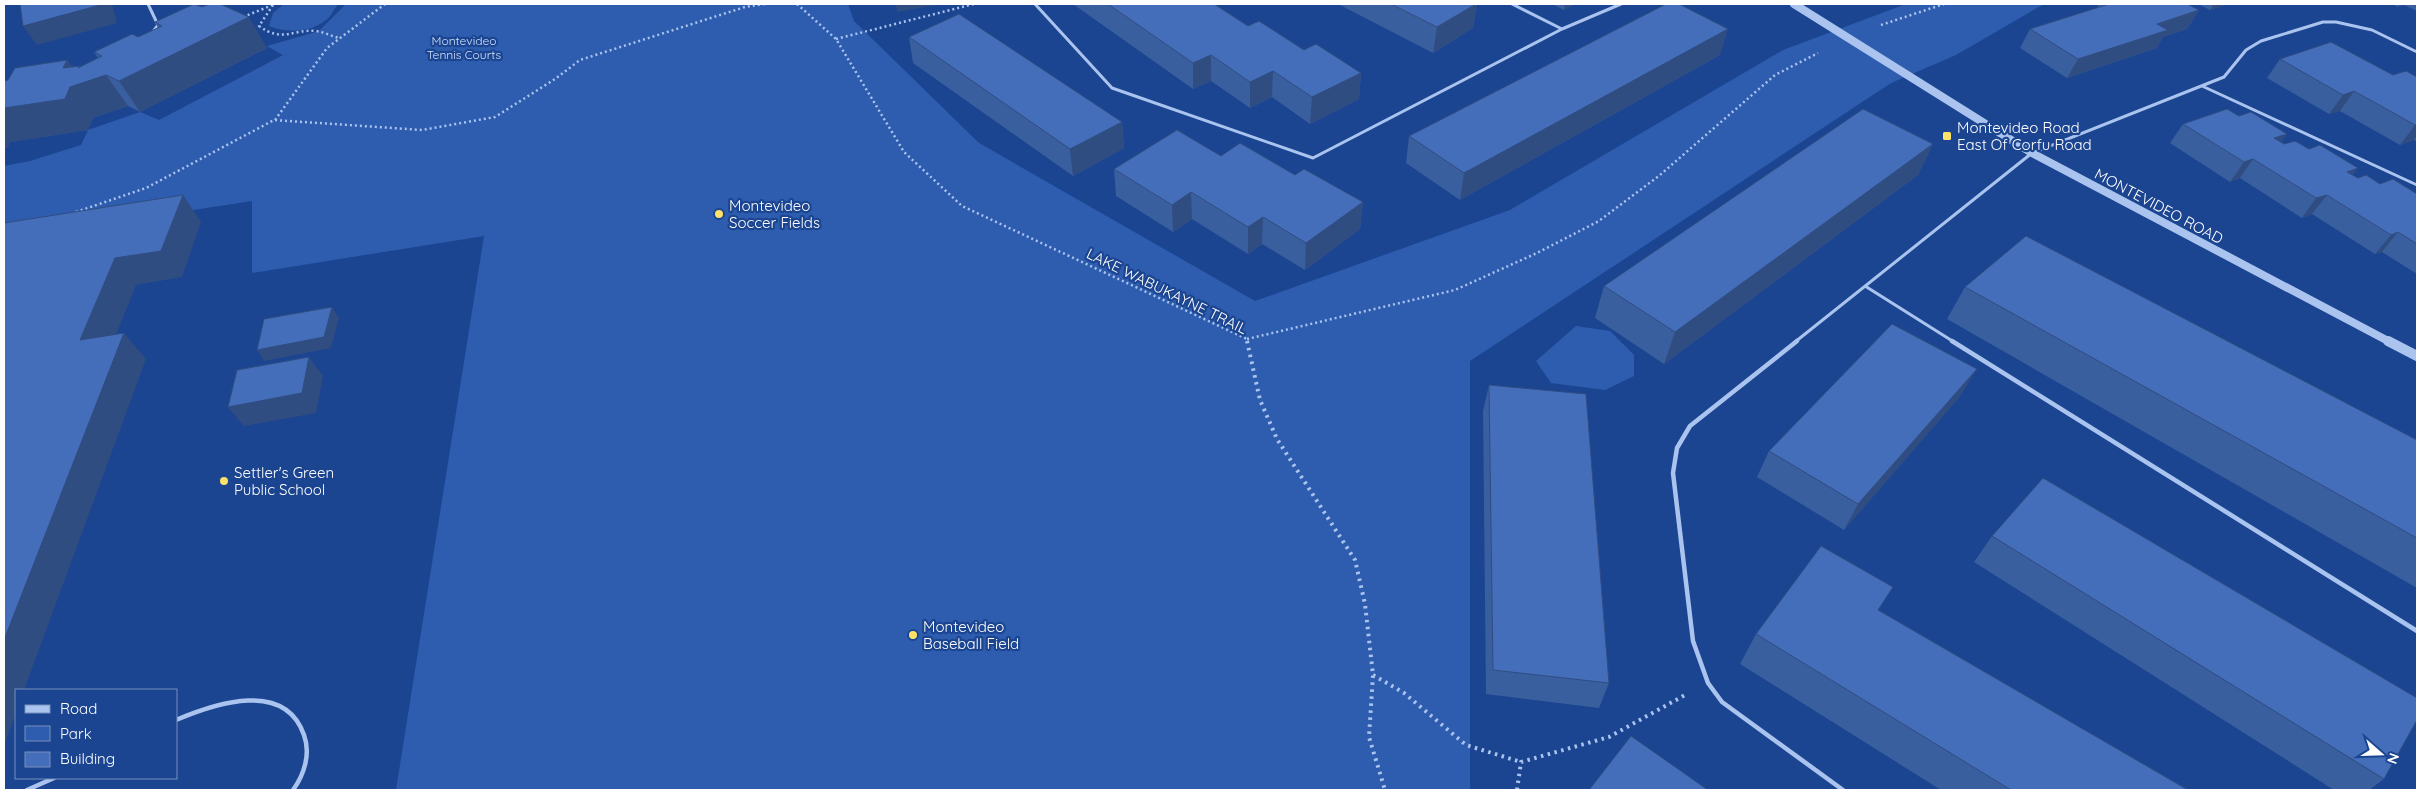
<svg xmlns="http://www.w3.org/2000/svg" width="2421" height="794" font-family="Quicksand,sans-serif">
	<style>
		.green { fill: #2e5daf }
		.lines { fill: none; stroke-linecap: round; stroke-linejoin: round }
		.path-far1 { stroke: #aac4ef; stroke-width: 2.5; stroke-dasharray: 2 3; stroke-linecap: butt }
		.path { stroke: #aac4ef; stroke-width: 4; stroke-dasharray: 2.5 4.5; stroke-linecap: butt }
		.service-far1 { stroke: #aac4ef; stroke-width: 3 }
		.service { stroke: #aac4ef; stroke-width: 4.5 }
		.tertiary-far1 { stroke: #aac4ef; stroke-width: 8 }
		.tertiary { stroke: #aac4ef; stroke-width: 10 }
		.wall { fill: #3a5f9f }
		.shaded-wall { fill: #304d82 }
		.building { fill: #446eb9; stroke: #304d82 }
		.poi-dot { fill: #ffe068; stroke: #1b4591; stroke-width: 2 }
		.labels { text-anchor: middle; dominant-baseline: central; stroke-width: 4.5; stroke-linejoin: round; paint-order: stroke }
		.far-park-label { font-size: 12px; fill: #d0e0fa; stroke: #1b4591 }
		.poi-label { font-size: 15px; fill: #fff; stroke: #1b4591; text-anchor: start }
		.street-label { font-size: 15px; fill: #fff; stroke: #1b4591 }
	</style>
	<rect width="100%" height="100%" fill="#1b4591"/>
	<path class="green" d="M284,4H338C334,9 331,17 326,20C310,33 287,33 269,26L273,13Z
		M346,4H848L854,21L979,143L1255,301L1510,210L1783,50L1906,4H2044L1956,55L1891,83L1470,361V790H396L484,236L252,273V201L4,239V166L30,161L81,145L88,130L140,112L159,120L283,55L267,46L319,31Z
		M1576,326L1610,331L1634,355V376L1605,390L1551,383L1536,361Z"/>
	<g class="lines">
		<path class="path-far1" d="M797,4L836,39L904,152L962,206L1247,339L1248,342
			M273,5L259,26C283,43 292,29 316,31C324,32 331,36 339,38
			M243,17L275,4
			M1881,25L1944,4
			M836,39L974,4
			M275,120L327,48L385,4
			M76,212L146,188L274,120L422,130L495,117L555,79L580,60L745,7L765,4
			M1247,339L1455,290L1537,253L1599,221L1660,175L1775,75L1818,53"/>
		<path class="path" d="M1247,341L1260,400L1277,439L1355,560L1365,604L1373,675L1369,737L1385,790
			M1373,675L1404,693L1466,745L1521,762
			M1517,790L1521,762L1609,737L1685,695"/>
		<path class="service-far1" d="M148,4L158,25L152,33
			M1035,4L1112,88L1313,158L1562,29L1512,4
			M1562,29L1621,4
			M2202,86L2417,185
			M1865,286L1954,342
			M1795,342L2032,153L2224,77L2246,50L2261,41L2323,22H2336L2372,30L2417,52"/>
		<path class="service" d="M1797,341L1690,426L1677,448L1673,473L1693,641L1708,683L1722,702L1843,790
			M1952,341L2417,631
			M176,720C216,703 285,680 304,735C311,754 304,775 293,790
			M27,790L54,778"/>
		<path class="tertiary-far1" d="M1794,4L2032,153L2390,342"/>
		<path class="tertiary" d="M2388,341L2417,356"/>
	</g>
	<path class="wall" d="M1073,4H1214L1248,26L1304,50L1361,73L1359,99L1310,124L1272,97L1250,108L1211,81L1193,89Z
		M1338,4H1477L1473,28L1433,53Z
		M1552,4H1575L1564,10Z
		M2099,4H2187L2199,10L2187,29L2163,37L2157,48L2067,78L2020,48L2030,29L2097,8Z
		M2198,4H2228L2210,10Z
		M2392,4H2417V11L2404,5L2398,7Z
		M155,22L267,48L140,112L128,106L93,118L88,130L10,142L8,147L4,148V81L8,80L67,60L72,67L80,66L81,67L98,58L94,52L138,37L158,28Z
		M909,37L1122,122L1124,148L1073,176L913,63Z
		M1720,55L1460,200L1406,163L1409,136Z
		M2280,59L2393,75L2417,77V142L2414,140L2400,145L2340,111L2329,114L2267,78Z
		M2239,116L2287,134L2281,142L2358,178L2417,194V274L2382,252L2375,254L2312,214L2302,218L2240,178L2230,182L2170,143L2183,124Z
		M1933,144L1918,175L1664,364L1595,318L1604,286Z
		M1221,156L1295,175L1363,202L1360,229L1305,270L1262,244L1248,254L1192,219L1173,232L1116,196L1114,169Z
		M1965,287L2417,440V588L1947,319Z
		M1489,385L1609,683L1599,708L1486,694L1483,411Z
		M1961,395L1844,530L1757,477L1769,451Z
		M1992,536L2384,779L2369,790H2334L1974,562Z
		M1878,610L2188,790H1941L1740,664L1756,634Z"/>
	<path class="shaded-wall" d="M104,4H112L117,23L37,45L23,26Z
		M896,4H942L897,12Z
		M1476,4H1477L1473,28L1433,53L1437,27Z
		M1565,4H1575L1564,10Z
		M2214,4H2228L2210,10Z
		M2400,4H2405L2398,7Z
		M2199,10L2187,29L2163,37L2157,48L2067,78L2078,59L2157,24Z
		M249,17L267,48L140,112L119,81Z
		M1728,29L1720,55L1460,200L1464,173Z
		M1211,55V81L1193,89V63Z
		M67,60L83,82L78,68L80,66L90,80L106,75L128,106L93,118L88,130L10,142L8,147L4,148V99L70,87L63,68Z
		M1273,71L1272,97L1250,108V82Z
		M1361,73L1359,99L1310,124L1312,97Z
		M2354,91L2340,111L2329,114L2343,95Z
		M1122,122L1124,148L1073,176L1070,149Z
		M2415,125H2417V135L2414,140L2400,145Z
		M2287,134L2273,153L2274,138Z
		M1933,144L1918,175L1664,364L1675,332Z
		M2253,159L2240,178L2230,182L2244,162Z
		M2358,168L2343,187L2347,172Z
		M1191,192L1192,219L1173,232L1172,205Z
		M183,195L201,222L182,277L136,285L103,367L80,340L115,258Z
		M2327,195L2312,214L2302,218L2316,198Z
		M1363,202L1360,229L1305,270L1306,243Z
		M1263,217L1262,244L1248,254V227Z
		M2398,232L2382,252L2375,254L2391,235Z
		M332,307L339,318L331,348L264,361L257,350Z
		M124,333L146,359L24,690H16V713L4,746V640Z
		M309,357L323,376L316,413L244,426L228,407Z
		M1977,369L1961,395L1844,530L1858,504Z"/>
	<path class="building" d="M20,4H104L23,26Z
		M194,4L202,7L210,4H220L249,17L119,81L106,75L70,87L65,99L4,108V81L8,80L15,68L67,60L63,68L80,66L78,68L102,56L94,52L132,34L138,37L162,26L155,22Z
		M1108,4H1214L1248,26L1259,21L1304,50L1316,44L1361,73L1312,97L1273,71L1250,82L1211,55L1193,63Z
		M1391,4H1476L1437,27Z
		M1666,4H1679L1728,29L1464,173L1409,136Z
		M2109,4H2187L2199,10L2157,24L2168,30L2078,59L2030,29Z
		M959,14L1122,122L1070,149L909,37Z
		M2331,42L2393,75L2406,71L2417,77V125H2415L2354,91L2343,95L2280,59Z
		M1863,109L1933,144L1675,332L1604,286Z
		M2227,109L2239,116L2251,112L2287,134L2274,138L2284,144L2295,141L2309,149L2320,145L2358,168L2347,172L2358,178L2366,175L2380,184L2393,179L2417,194V244L2398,232L2391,235L2327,195L2316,198L2253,159L2244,162L2183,124Z
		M1177,130L1221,156L1240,143L1295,175L1304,169L1363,202L1306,243L1263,217L1248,227L1191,192L1172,205L1114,169Z
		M183,195L161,251L115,258L80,340L124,333L4,640V223Z
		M2026,236L2417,440V538L1965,287Z
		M332,307L324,337L257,350L264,319Z
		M1892,324L1977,369L1858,504L1769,451Z
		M309,357L302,393L228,407L237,370Z
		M1489,385L1586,394L1609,683L1493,670Z
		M2043,478L2417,698V720L2384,779L1992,536Z
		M1821,546L1893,587L1878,610L2188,790H2011L1756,634Z
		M1631,736L1708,790H1589Z"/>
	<g class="poi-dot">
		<rect x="1942" y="131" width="10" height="10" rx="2.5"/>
		<circle cx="719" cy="214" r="5"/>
		<circle cx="224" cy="481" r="5"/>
		<circle cx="913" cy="635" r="5"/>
	</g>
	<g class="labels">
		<g class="far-park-label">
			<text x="464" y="40">Montevideo<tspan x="464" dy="14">Tennis Courts</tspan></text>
		</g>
		<g class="poi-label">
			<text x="1957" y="127">Montevideo Road<tspan x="1957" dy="17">East Of Corfu Road</tspan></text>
			<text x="729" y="205">Montevideo<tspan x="729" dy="17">Soccer Fields</tspan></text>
			<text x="234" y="472">Settler's Green<tspan x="234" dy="17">Public School</tspan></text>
			<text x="923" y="626">Montevideo<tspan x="923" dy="17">Baseball Field</tspan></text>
		</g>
		<g class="street-label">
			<text transform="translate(2159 206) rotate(28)">MONTEVIDEO ROAD</text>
			<text transform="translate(1167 291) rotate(26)">LAKE WABUKAYNE TRAIL</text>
		</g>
	</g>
	<rect width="2421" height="794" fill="none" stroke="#ffffff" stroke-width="10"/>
	<rect x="15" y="689" width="162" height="90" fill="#1b4591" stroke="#768fbd"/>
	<rect x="25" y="705" width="25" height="8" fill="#aac4ef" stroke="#768fbd"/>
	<text x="60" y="714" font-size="15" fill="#ffffff">Road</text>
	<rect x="25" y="726" width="25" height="15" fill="#2e5daf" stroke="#768fbd"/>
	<text x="60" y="739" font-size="15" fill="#ffffff">Park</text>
	<rect x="25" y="752" width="25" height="15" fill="#446eb9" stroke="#768fbd"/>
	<text x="60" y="764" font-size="15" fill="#ffffff">Building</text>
	<g transform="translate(2381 754) rotate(110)" stroke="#1b4591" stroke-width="4" paint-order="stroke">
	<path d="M0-4L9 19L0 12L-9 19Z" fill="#ffffff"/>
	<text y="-8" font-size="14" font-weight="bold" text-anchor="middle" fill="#ffffff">N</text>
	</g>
</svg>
